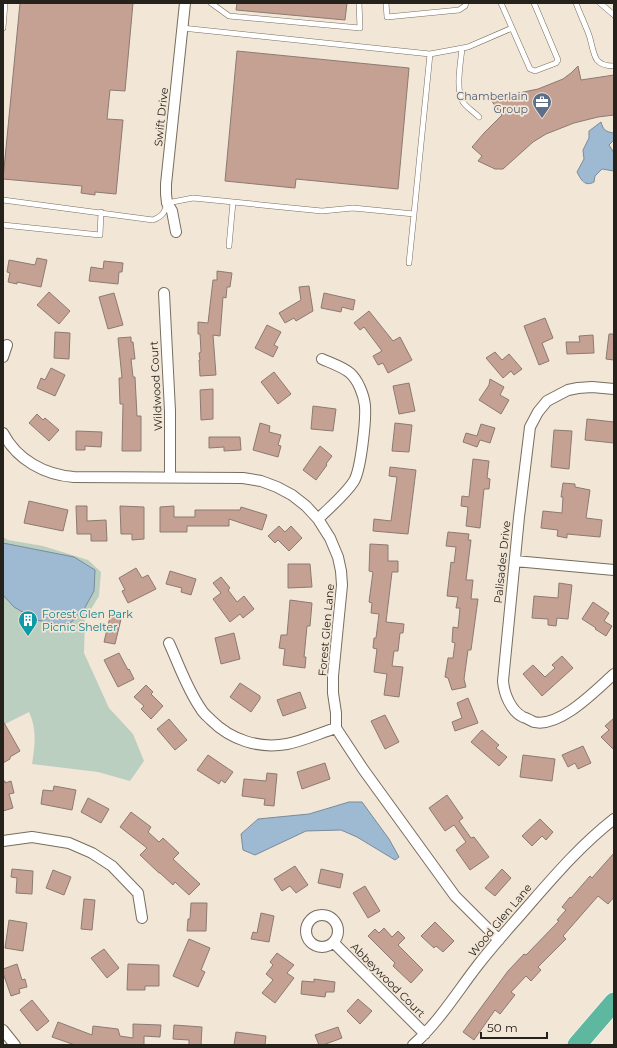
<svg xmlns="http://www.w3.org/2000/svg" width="617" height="1048" font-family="Montserrat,sans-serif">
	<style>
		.green { fill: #bbcfc1 }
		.water { fill: #9eb9d2; stroke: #7a8b9b }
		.building { fill: #c5a193; stroke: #8c7a72 }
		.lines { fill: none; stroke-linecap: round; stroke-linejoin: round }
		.service-casing { stroke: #786d5f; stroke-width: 6 }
		.minor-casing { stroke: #786d5f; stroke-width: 12 }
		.motorway-casing { stroke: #fff; stroke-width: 20 }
		.service { stroke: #fff; stroke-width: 5 }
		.minor { stroke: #fff; stroke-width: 10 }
		.motorway { stroke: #5eb8a0; stroke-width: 19 }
		.labels { text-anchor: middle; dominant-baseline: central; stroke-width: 3.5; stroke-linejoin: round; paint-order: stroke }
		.service-label { font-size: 11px; fill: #4e5e75; stroke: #f2e6d6; text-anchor: end }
		.street-label { font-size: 11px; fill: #25211b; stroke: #f2e6d6 }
		.culture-label { font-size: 11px; fill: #0d838f; stroke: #f2e6d6; text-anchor: start }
	</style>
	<rect width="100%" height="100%" fill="#f2e6d6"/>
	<path class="green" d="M3,537L8,540L43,546L88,560L101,572L99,596L85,619L84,653L109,708L133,734L144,761L130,781L98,772L32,764C35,746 37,729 29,712L3,725Z"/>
	<path class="water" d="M601,122C603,130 606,132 614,133V140L609,145L614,153V171L602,169L595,176L594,182C585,187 581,180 577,172L584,159L583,150L589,138V131Z
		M3,543L74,557L95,570L94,591L82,613L69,624H58L36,620L14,607L3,595Z
		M349,802H362L389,839L399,857L395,860L357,837L341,830L306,831L255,855L243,850L241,834L258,819L309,814Z"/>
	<path class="building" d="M20,3H133L125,91L110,90L107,119L123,120L116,194L95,192V195L81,193L82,186L3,179Z
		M237,3H347L345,20L236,10Z
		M237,51L409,68L398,189L296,179L295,188L225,181Z
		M578,66L581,80L614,75V115L598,117L574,123L546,134L533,142L503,169H495L478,161L482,156L472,147L484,133L502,115L488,96L514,94L538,89L563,79L571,73Z
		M37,258L47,260L41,287L17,282V284L8,282L10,273L7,272L9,260L35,265Z
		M104,261L123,263L122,272H119L118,284L89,281L91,267L103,269Z
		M217,271L232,273L230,287H227L226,298L223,297L220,336L213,335L216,375L200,376L199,360H200L199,353L201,352L200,334H198V322L208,323L213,280H217Z
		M309,286L313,311L296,321L294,318L285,323L279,313L301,300L299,287Z
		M49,292L70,311L59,324L37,305Z
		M114,293L123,325L108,329L99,297Z
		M324,293L355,300L353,310L342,307L341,312L321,308Z
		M369,311L393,341L400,337L412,360L388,373L383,363L378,365L373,356L382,351L364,327L360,330L354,323Z
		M545,318L553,338L542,343L549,361L539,365L524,326Z
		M267,325L281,332L274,345L278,347L273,357L255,348Z
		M55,332L70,333L69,359L54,358Z
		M609,334H614V360L606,359Z
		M593,335L594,353L567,354L566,342H580L579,336Z
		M131,337V342H133L135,359H131L133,377H135L137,416H141V451H122L123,404H120L119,378H122L118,338Z
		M495,352L502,360L509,354L522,369L514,375L511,371L503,378L486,358Z
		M51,368L65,375L55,396L37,388L41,378L45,380Z
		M274,372L291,394L278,404L261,382Z
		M490,379L504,387L500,395L509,400L501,414L479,400L489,385Z
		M409,383L415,411L399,414L393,386Z
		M213,389V419L201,420L200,390Z
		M313,406L336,409L333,431L311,429Z
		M37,414L43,420L45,418L59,430L49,441L29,423Z
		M587,419L614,422V443L585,440Z
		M260,423L270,426L269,432L281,435L278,445L281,446L278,457L253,450Z
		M395,423L412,425L409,452L392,451Z
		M481,424L495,428L490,443L480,440L477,447L463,442L466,433L477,436Z
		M554,430L572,431L569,469L551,467Z
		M76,431L102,432L101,447L85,446V450H76Z
		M209,437H240L241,450L224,451V447L209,448Z
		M320,446L332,456L326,464L327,465L316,480L303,470Z
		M473,459L489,461L487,478L490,479L489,489H484L480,528L466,526L468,507L461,506L462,496L469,497Z
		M390,467L416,470L408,534L373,531L374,519L391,521L397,477L389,476Z
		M563,483L575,484V487L590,490L586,518L602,520L600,537L567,534V538L557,536L558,530L541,528L543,511L562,513L563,497H561Z
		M29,501L68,510L63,531L24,523Z
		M76,506H87V521L106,520L107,541H91V534H77Z
		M120,506L144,507V539L132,540V534H121Z
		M174,506V517H195V510H240L241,507L267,515L262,530L229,519V526H187V532H160V507Z
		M279,526L285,532L291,526L302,538L289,551L278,540L275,543L268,536Z
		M448,532L469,534L468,540H471L466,580H473L471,599H478L471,650H468L464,679L466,687L452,690L448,678L445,677L448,658H453L455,643L452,642L453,627L458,628L460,608H456L458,597L447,596L451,562L454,563L456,547L446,546Z
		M370,544L388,545V561H398V572H392L386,622L404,624L403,633H400L398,651H394L392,666L403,667L399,697L384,695L387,674L374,672L377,649L373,648L374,638H376L379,614L371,613L372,603L369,602L373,572L369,571Z
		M288,564H310L312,587L288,588Z
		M136,568L142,578L148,575L156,589L128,603L122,591L125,590L119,578Z
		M170,571L196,579L191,595L181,592L182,588L166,584Z
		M221,577L230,588L228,590L237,602L244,596L254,609L243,618L240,614L230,622L213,599L221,593L213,583Z
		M559,583L572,585L568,619L557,618L556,626L548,625V619L532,618L534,596L558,598Z
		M290,600L312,603L310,626H307L304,657H306L305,668L283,665L285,649L279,648L281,635H287Z
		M593,602L609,613L604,621L612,626L606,636L595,629L596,628L582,619Z
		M111,613L122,615L115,644L104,642Z
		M234,633L240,659L221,664L215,638Z
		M119,653L128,670L129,669L134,679L118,687L104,660Z
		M562,656L573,668L542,696L523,674L533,665L545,677L555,668L552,665Z
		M240,683L260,696V699L251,712L230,697Z
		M146,685L153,692L151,694L163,706L151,719L141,709L144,706L134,697Z
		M300,692L306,708L283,716L277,700Z
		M468,698L478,723L455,731L452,722L462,718L457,703Z
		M385,715L399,742L385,749L371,721Z
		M614,718V750L601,737L609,730L605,726Z
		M169,719L187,740L175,750L157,729Z
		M3,721L20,751L10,757V759L3,763Z
		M482,730L499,745L496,748L507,757L499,766L471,742Z
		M583,746L591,763L578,769L575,763L568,767L562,755Z
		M208,755L233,772L225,783L221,780L219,784L197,770Z
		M523,755L555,759L552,781L520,777Z
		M325,763L330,779L302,789L297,772Z
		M267,773L277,774L274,806L264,805L265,799L242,796L244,779L266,781Z
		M3,781H5V783L11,781L14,793L9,794L13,808L3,811Z
		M54,786L76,790L72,810L41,804L43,790L53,791Z
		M447,795L463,818L459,821L471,838L474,837L489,857L470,870L456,850L466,842L454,825L445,831L429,808Z
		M88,798L109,809L101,823L81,812Z
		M131,812L151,827L148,832L159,842L163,838L179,853L173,859L200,884L189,895L175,882L173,885L160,873H159L140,855L147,848L120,827Z
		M540,819L553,832L546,840L542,836L532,846L522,836Z
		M614,853V897L608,904L598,896L563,936L566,939L538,967L541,970L531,981L526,976L511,992L515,995L500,1014L495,1010L474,1040L463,1032L508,971L524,954L526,955L559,921L557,920L566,910L562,907L570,897L571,898L590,876L592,878Z
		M295,866L308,885L296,893L290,886L282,891L274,879Z
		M12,869L33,871L32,894L16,893L17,878L11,877Z
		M321,869L343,874L340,888L318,883Z
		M502,869L511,878L495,896L485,888Z
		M53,870L71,877L64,895L46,888Z
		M365,886L380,911L368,918L353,893Z
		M84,899L95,900L92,930L81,929Z
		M191,903H207L206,931H187L188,919H190Z
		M261,913L274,916L269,942L251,939L253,932L257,933Z
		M9,920L27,923L23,951L5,948Z
		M435,922L454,941L443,952L436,946L434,948L421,936Z
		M384,928L392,937L398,931L405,938L398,945L423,970L411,983L393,966L395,963L368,936L375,929L379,933Z
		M189,939L210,948L201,970L205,972L198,987L173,976Z
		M104,949L119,968L107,978L91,958Z
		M277,953L294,965L287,973L294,978L275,1003L262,993L273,980L266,974L273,965L270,962Z
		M17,964L22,980L25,979L27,987L19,989L20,993L11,996L3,973V969Z
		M128,964L159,965V986H145V990H127Z
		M314,979L335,982L334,992H326L325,997L301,994L302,981L314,982Z
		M358,999L372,1011L360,1024L347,1011Z
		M32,1000L49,1021L37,1031L20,1010Z
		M58,1022L92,1035L93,1026L118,1029L120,1036L133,1038V1024L161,1025L160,1037L144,1036V1045H75L52,1037Z
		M174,1025L202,1027L201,1045H189V1040L173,1039Z
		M338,1027L342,1038L323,1045H319L315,1035Z
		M236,1032L266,1036L265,1045H234Z"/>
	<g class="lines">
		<g class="service-casing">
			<path id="service" d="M211,3L229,16L360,28L359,3
				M386,3L387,17L459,10L465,6L466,3
				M576,3C580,14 585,24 589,35C592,43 592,52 597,60C601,65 608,66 614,66
				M600,3L614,15
				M3,28L5,3
				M512,28L530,69L535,71L556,63L558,60L534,3
				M462,48C461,61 455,90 463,102C466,107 474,112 479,117
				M430,54L468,47L512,28L501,3
				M3,200L153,220C163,216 165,212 167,203L193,198L322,211L353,208L414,214L430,54L182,28
				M3,225L100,235L101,212
				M229,246L233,202
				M409,263L414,214"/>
		</g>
		<g class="minor-casing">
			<path id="minor" d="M176,232L172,211L167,203L166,194V184L185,3
				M164,293L170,411V477
				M3,357L7,345
				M614,389L592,387L578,388L568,390L547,401L538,412L530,427L519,517L503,681C504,694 511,711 523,717C527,718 531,721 534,722C560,728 596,690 614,674
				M3,433C17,460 45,475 74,477L243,478L261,481L277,487L292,495L306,506L318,519L330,538L338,557L341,571L342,585L333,676V693L336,713V728L363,769L455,896L499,940
				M318,519C330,507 345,495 354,481C361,469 366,421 365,406C364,395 358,380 350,373C343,367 331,363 322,359
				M515,561L614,570
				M169,643C179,665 187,689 201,709C203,713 208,717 211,720C231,740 259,749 287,744C303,741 320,733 336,728
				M3,841L32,837L69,843L92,853L112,866L138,893L142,918
				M306 931a16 16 0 1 1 32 0a16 16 0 1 1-32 0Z
				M334,943L425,1034
				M3,1030L15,1045
				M413,1045C439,1022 457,992 478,965C494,944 512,925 529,905C557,873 581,845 614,819"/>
		</g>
		<g class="motorway-casing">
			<path id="motorway" d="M577,1045L614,1002"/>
		</g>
		<use href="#service" class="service"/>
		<use href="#minor" class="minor"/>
		<use href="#motorway" class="motorway"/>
	</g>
	<defs>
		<g id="office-pin" transform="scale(1)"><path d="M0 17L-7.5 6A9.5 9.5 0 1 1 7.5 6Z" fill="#5c6f8a" stroke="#f2e6d6"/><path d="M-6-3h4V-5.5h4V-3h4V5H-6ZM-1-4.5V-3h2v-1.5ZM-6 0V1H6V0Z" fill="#fff"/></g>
		<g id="building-pin" transform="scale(1)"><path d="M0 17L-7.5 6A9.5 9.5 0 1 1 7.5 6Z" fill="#0f9aa8" stroke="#f2e6d6"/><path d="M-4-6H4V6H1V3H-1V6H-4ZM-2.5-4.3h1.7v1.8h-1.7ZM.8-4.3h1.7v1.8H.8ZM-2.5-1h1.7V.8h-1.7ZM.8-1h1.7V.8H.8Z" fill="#fff"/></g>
	</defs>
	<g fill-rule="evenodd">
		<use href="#office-pin" x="542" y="102"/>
		<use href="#building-pin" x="28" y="620"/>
	</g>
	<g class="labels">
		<g class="service-label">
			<text x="528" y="96">Chamberlain<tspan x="528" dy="13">Group</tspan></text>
		</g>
		<g class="street-label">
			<text transform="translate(161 117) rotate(-84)">Swift Drive</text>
			<text transform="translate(156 386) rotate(-93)">Wildwood Court</text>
			<text transform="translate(502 562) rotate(-84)">Palisades Drive</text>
			<text transform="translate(326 630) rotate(-85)">Forest Glen Lane</text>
			<text transform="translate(500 920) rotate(-50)">Wood Glen Lane</text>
			<text transform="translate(388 980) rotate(45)">Abbeywood Court</text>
		</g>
		<g class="culture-label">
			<text x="42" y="614">Forest Glen Park<tspan x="42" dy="13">Picnic Shelter</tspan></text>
		</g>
	</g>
	<rect width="617" height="1048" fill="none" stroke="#25211b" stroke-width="8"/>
	<path d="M481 1032v6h66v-6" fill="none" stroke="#25211b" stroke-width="2"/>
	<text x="487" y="1032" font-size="12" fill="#25211b" stroke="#f2e6d6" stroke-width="3" paint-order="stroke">50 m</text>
</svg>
